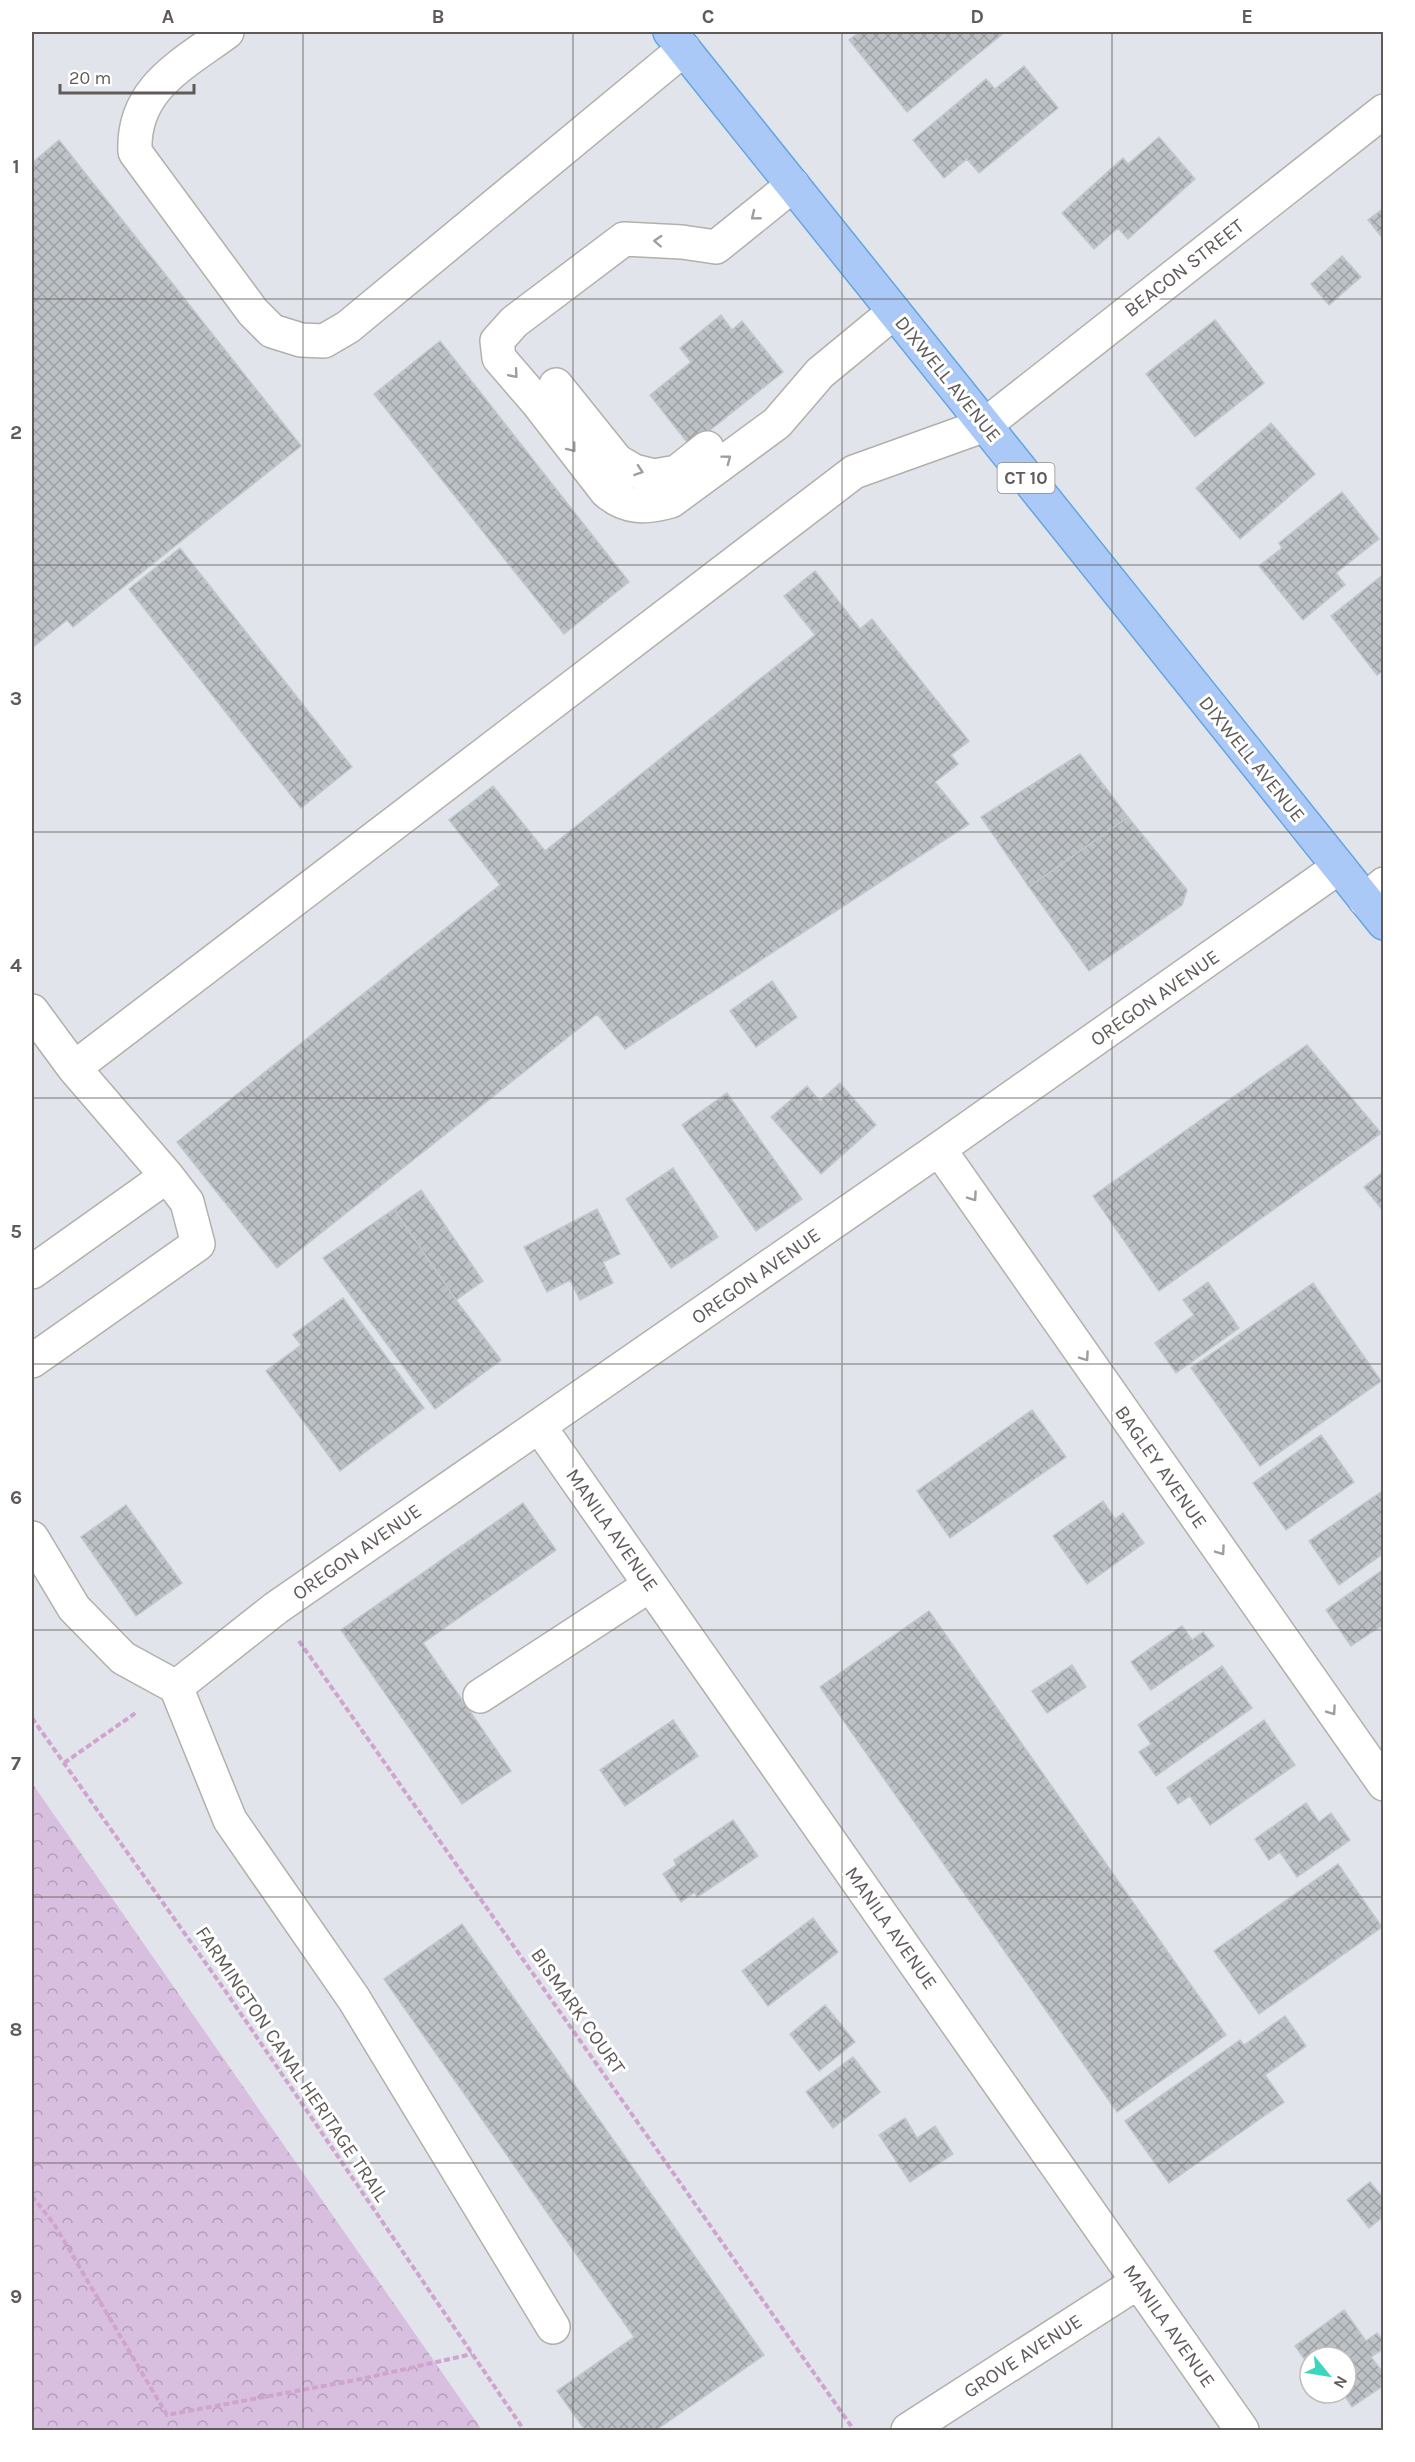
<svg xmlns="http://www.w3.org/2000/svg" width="1415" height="2462" font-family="Karla,sans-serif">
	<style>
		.forest { fill: url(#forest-crowns) }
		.building { fill: url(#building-cross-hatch); stroke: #c0c8cf; stroke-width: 1.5 }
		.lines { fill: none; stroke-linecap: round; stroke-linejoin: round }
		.minor-casing { stroke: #b2afac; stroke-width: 36 }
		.major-casing { stroke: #63a5e2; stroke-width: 36 }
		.path { stroke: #d1a4d0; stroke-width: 4; stroke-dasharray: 6 3; stroke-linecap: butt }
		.minor { stroke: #fff; stroke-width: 33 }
		.major { stroke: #abc9f6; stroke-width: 33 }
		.oneway { stroke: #a09d9b }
		.grid { fill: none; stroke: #605b59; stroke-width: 1.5; stroke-opacity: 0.55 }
		.labels { text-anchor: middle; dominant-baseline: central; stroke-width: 6; stroke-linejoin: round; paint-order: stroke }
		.shield { fill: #fff; stroke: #908c8b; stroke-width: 1.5 }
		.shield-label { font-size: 18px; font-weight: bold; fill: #605b59 }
		.street-label { font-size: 20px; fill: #605b59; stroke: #fff }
		.neatline { fill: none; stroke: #605b59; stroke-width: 2 }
		.grid-label { font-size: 20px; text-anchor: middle; font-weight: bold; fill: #605b59 }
	</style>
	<defs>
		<pattern id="forest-crowns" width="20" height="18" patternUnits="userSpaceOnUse" patternTransform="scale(1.5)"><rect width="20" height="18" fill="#d8bfe0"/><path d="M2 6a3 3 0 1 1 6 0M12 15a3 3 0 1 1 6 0" fill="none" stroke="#b39eb9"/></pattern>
		<pattern id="building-cross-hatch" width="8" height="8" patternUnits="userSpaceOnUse" patternTransform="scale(1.5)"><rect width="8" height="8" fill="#bdc2c6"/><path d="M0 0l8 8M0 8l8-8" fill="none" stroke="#9da1a4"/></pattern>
	</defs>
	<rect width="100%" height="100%" fill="#e1e5eb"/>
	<path class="forest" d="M32,1783L482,2430H32Z"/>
	<path class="building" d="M860,32H1005L907,112L849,40Z
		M1024,66L1058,108L979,173L967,159L944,178L913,140L986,79L995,89Z
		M1159,137L1195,179L1128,239L1118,228L1094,249L1062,213L1123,158L1128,164Z
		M59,140L301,446L73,627L67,620L32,648V163Z
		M1384,208V240L1368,220Z
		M1342,256L1361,277L1329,305L1311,284Z
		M721,315L732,330L742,321L783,372L690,446L650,395L691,362L680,348Z
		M1215,320L1264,383L1195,437L1146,374Z
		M440,341L629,582L564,634L374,394Z
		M1271,423L1315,474L1240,539L1196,488Z
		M1342,492L1379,539L1336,573L1345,585L1303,620L1259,566L1282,548L1279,543Z
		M180,548L352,767L301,808L129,589Z
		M815,571L860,629L872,619L969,741L951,755L958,764L935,782L969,824L625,1049L597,1014L277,1268L177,1142L500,885L449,820L493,786L545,851L815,635L784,596Z
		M1384,574V670L1377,675L1331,616Z
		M1080,754L1128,817L1029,887L981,817Z
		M1128,817L1187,890L1182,905L1089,971L1029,887Z
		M772,981L797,1017L756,1047L730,1011Z
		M1307,1045L1381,1133L1159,1291L1093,1196Z
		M840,1083L876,1125L821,1174L771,1117L807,1086L820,1101Z
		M727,1093L802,1199L756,1231L682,1125Z
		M673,1168L718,1237L671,1268L626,1199Z
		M1384,1171V1212L1364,1187Z
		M421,1190L483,1281L456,1300L394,1209Z
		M394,1209L456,1300L501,1360L435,1409L323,1258Z
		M597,1209L620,1254L603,1262L613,1283L580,1300L570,1280L547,1292L524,1247Z
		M1208,1282L1239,1328L1176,1373L1155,1343L1194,1315L1183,1300Z
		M1313,1283L1381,1381L1260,1466L1191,1368Z
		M343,1298L424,1408L340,1471L266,1371L301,1345L293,1335Z
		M1032,1410L1066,1457L950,1538L917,1491Z
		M1321,1435L1354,1482L1286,1530L1253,1483Z
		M1384,1490V1553L1339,1585L1309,1541Z
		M1103,1501L1115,1519L1123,1513L1144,1543L1087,1584L1053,1536Z
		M523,1503L556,1550L423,1643L511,1771L462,1804L341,1630Z
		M126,1505L182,1583L136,1616L81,1537Z
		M1384,1569V1624L1351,1646L1326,1610Z
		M929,1611L1226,2035L1117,2112L820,1687Z
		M1182,1626L1192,1640L1203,1632L1214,1646L1151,1690L1131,1662Z
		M1072,1665L1086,1687L1047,1713L1032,1691Z
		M1222,1666L1252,1708L1156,1776L1139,1752L1151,1744L1138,1725Z
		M673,1720L698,1756L625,1806L600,1770Z
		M1264,1720L1295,1765L1210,1825L1190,1796L1178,1804L1167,1788Z
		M1306,1803L1319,1822L1331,1813L1350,1840L1297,1877L1280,1852L1269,1860L1255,1839Z
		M733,1820L758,1856L697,1897L695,1892L681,1902L663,1874L676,1865L674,1860Z
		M1338,1864L1382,1927L1259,2014L1214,1951Z
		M813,1918L838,1952L768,2006L742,1971Z
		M462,1924L764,2355L656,2430H585L557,2391L634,2337L384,1979Z
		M825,2005L855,2042L819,2071L790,2034Z
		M1285,2016L1306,2046L1265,2075L1284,2102L1169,2183L1125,2121L1240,2040L1244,2045Z
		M853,2057L880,2092L833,2128L806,2092Z
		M905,2118L917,2138L935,2126L953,2154L910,2182L879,2135Z
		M1370,2182L1384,2199V2216L1369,2228L1347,2200Z
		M1344,2310L1366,2341L1377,2333L1384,2342V2348L1371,2357L1384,2374V2385L1352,2407L1343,2393H1346V2357H1310V2367L1295,2346Z"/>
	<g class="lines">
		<g class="minor-casing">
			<path id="minor" d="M227,32C182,65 132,89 135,152L253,312L272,331L301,340L324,341L348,327L684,49
				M793,185L716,247L682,242L624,239L514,322L497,341L499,358L537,402L606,491C626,509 646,508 671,501L777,423L820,373L894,312
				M556,385L617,461L634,471L654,476L677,472L707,448
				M1365,900L1384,884
				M32,1011L74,1068L854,472L985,425L1384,111
				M939,1149L1384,1784
				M32,1272L167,1176L74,1068
				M32,1361L198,1244L187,1202L167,1176
				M539,1426L1242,2430
				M32,1538L74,1608L123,1658L176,1687L230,1820L354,1999L553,2327
				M176,1687L276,1608L939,1149L1339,867
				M480,1696L650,1585
				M908,2430L1138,2282"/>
		</g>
		<g class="major-casing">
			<path id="major" d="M670,32L1384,923"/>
		</g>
		<path class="path" d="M299,1641L854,2430
			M32,1718L224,1989L524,2430
			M64,1763L137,1712
			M32,2196L54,2224L167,2415L361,2379L472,2354"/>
		<use href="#minor" class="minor"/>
		<use href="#major" class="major"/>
	</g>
	<defs><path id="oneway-chevron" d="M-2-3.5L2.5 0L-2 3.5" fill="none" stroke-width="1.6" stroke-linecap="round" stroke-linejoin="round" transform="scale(1.5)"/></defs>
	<g class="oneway">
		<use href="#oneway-chevron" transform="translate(755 216) rotate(141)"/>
		<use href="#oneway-chevron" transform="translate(658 241) rotate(-177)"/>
		<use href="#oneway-chevron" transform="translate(514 374) rotate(49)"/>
		<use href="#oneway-chevron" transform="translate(572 448) rotate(52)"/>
		<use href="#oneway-chevron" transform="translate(727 459) rotate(-37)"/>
		<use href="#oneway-chevron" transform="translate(639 471) rotate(19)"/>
		<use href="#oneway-chevron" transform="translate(973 1197) rotate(55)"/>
		<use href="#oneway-chevron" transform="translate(1085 1357) rotate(55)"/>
		<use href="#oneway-chevron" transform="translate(1221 1551) rotate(55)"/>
		<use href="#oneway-chevron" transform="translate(1332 1711) rotate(55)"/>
	</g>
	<path class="grid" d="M303,32V2430M573,32V2430M842,32V2430M1112,32V2430M32,299H1384M32,565H1384M32,832H1384M32,1098H1384M32,1364H1384M32,1630H1384M32,1897H1384M32,2163H1384"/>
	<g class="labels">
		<rect class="shield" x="997.5" y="463" width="57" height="30" rx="4.5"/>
		<g class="shield-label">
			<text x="1026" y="478">CT 10</text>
		</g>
		<g class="street-label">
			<text transform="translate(1184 268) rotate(-38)">BEACON STREET</text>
			<text transform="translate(948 379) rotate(51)">DIXWELL AVENUE</text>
			<text transform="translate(1252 759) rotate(51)">DIXWELL AVENUE</text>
			<text transform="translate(1155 998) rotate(-35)">OREGON AVENUE</text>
			<text transform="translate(756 1276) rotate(-35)">OREGON AVENUE</text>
			<text transform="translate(1161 1467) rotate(55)">BAGLEY AVENUE</text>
			<text transform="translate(612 1530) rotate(55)">MANILA AVENUE</text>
			<text transform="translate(357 1552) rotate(-35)">OREGON AVENUE</text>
			<text transform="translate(891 1928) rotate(55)">MANILA AVENUE</text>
			<text transform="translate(578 2011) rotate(55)">BISMARK COURT</text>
			<text transform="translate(292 2064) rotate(56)">FARMINGTON CANAL HERITAGE TRAIL</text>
			<text transform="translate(1169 2326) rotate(55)">MANILA AVENUE</text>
			<text transform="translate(1023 2356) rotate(-33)">GROVE AVENUE</text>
		</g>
	</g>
	<rect width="1415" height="2462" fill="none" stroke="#ffffff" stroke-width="66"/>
	<g transform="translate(1328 2375) rotate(120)"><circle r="28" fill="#ffffff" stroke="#bfbdbd" stroke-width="1.5"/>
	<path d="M0-4.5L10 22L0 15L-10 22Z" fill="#3bd6bd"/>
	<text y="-9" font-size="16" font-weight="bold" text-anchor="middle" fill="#605b59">N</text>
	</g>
	<path d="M60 84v9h134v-9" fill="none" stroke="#605b59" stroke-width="3"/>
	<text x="69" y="84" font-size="18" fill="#605b59" stroke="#ffffff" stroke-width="4.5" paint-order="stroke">20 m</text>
	<rect x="33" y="33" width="1349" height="2396" class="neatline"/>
	<g class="grid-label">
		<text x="168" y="23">A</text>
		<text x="438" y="23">B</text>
		<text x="708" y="23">C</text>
		<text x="977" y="23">D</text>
		<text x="1247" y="23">E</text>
		<text x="16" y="173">1</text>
		<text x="16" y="439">2</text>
		<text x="16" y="705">3</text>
		<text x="16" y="972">4</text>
		<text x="16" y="1238">5</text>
		<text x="16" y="1504">6</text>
		<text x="16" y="1770">7</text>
		<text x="16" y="2036">8</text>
		<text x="16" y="2303">9</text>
	</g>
</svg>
